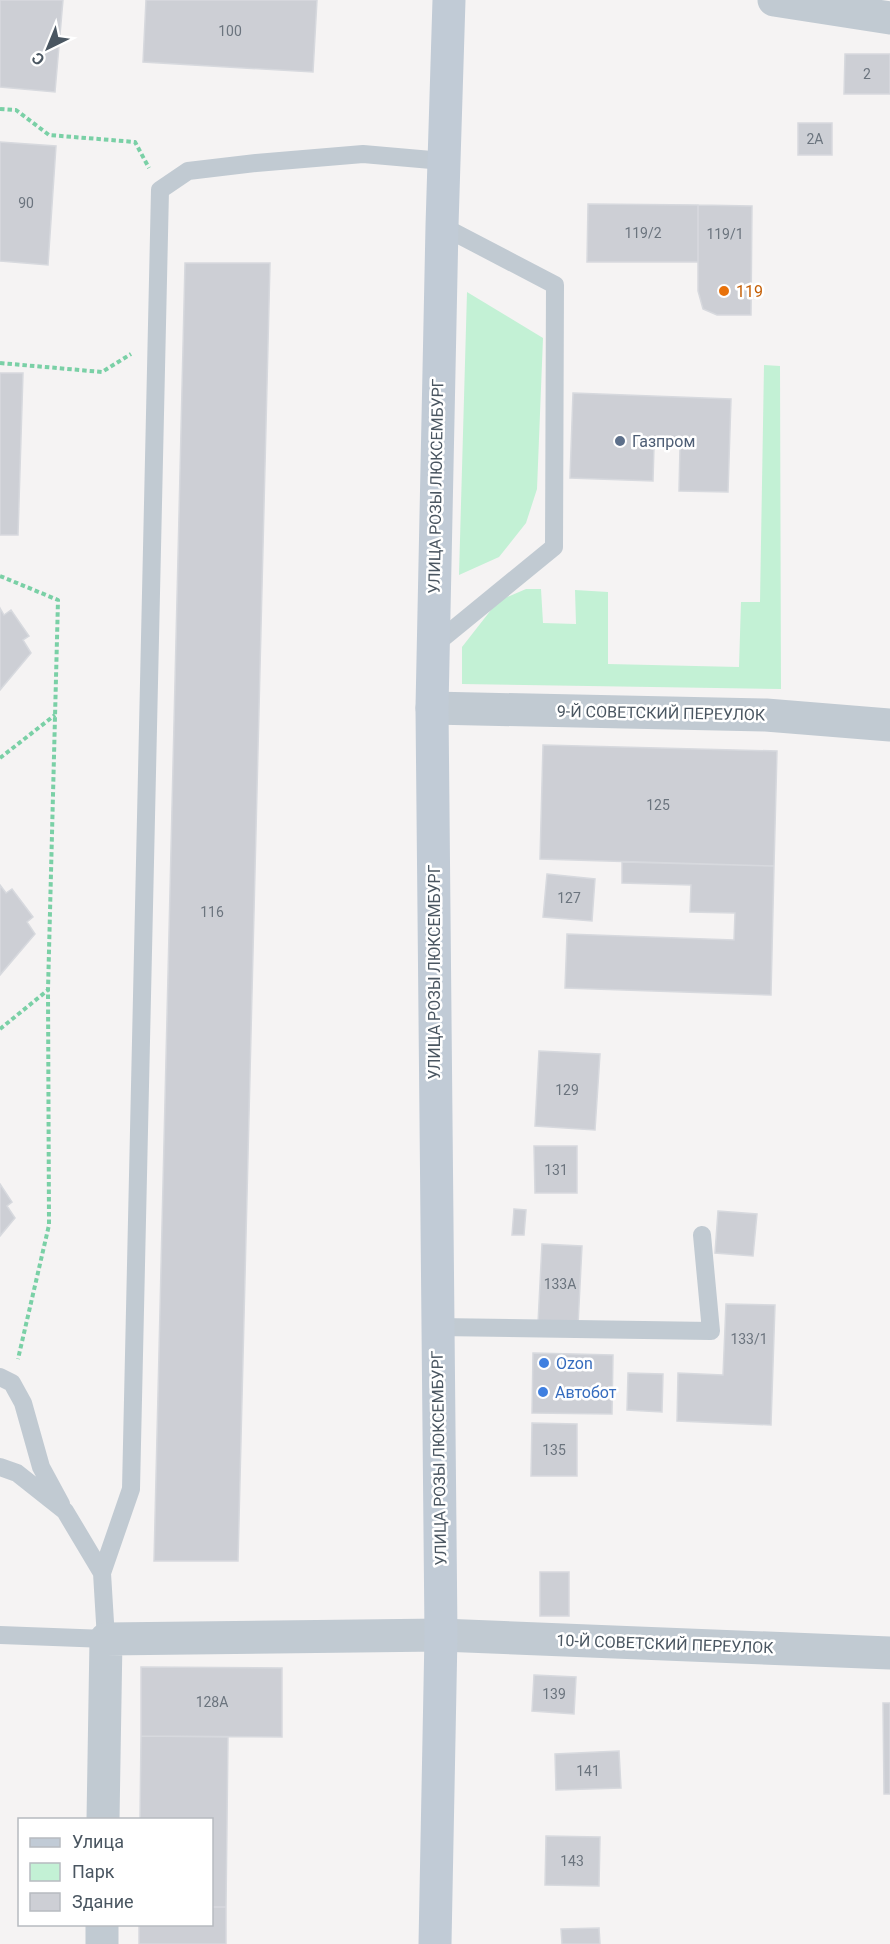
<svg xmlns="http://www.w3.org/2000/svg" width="890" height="1944" font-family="Roboto,sans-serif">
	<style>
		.green { fill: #c3f1d5 }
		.building { fill: #cdcfd5; stroke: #d7d9de; stroke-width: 1.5 }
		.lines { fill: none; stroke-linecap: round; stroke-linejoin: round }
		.path { stroke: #7ad0a6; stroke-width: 4; stroke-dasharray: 4.5 3; stroke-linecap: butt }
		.lane { stroke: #c1cad2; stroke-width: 18 }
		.street { stroke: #c1cad2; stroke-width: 33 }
		.secondary { stroke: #c1cbd6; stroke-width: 33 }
		.food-dot { fill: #e8710a; stroke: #fff; stroke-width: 2 }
		.service-dot { fill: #5c6f8a; stroke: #fff; stroke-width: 2 }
		.shop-dot { fill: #3f7fe0; stroke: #fff; stroke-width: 2 }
		.labels { text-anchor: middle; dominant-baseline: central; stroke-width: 5; stroke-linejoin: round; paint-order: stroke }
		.number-label { font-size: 14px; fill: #6b747e }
		.food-label { font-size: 16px; fill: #c56008; stroke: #fff; text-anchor: start }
		.service-label { font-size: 16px; fill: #4e5e75; stroke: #fff; text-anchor: start }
		.street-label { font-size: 16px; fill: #4a5661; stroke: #fff }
		.shop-label { font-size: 16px; fill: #366cbe; stroke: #fff; text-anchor: start }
	</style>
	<rect width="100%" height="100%" fill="#f5f3f3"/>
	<path class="green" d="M467,292L543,338L537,489L526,523L499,557L459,575Z
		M764,365L780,366L781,689L462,684V647L498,601L526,589H541L543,623L576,624L575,590L608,592V664L739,667L741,602H760Z"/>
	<path class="building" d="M0,0H63L55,92L0,87Z
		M146,0H317L313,72L143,62Z
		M845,54H890V94H844Z
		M798,123H832V155H798Z
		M0,142L56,146L48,265L0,261Z
		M588,204L698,205V262H587Z
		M698,205L752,206L751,315H717L703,309L698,291Z
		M185,263H270L238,1561H154Z
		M0,373H23L18,535H0Z
		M573,393L731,399L728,492L679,491L680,447L654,446L653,481L570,478Z
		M0,608L4,615L11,610L29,636L23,640L31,653L0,690Z
		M543,745L777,751L774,866L540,859Z
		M622,862L774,866L771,995L565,988L567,934L734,940L735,913L690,912L691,885L622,883Z
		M547,874L595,879L592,921L543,917Z
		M0,885L6,893L12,889L33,917L27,922L35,934L0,975Z
		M539,1051L600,1054L595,1130L535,1126Z
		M534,1146H577V1193H535Z
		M0,1184L12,1202L7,1206L15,1218L0,1236Z
		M514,1209L526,1210L524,1235H512Z
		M718,1211L757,1214L753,1256L715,1253Z
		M542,1244L582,1246L578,1325L538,1323Z
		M726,1304L775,1305L771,1425L677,1421L678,1373L723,1375Z
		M533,1353L613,1355L612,1414L532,1413Z
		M628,1373L663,1374L662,1412L627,1410Z
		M532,1423L577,1424V1476H531Z
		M540,1572H569V1616H540Z
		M141,1667L282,1668V1737L141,1736Z
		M534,1675L576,1677L574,1714L532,1711Z
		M883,1703H890V1794H884Z
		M141,1736L228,1737L226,1907H212V1820H140Z
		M619,1751L621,1788L556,1790L555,1754Z
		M546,1836L600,1837L599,1886L545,1885Z
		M212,1907H226V1944H139V1924H212Z
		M599,1928L600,1944H562L561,1929Z"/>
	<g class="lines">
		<path class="path" d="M0,109L16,110L49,135L135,142L149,168
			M0,363L102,372L131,354
			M0,576L58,600L48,990L49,1225L18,1359
			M0,758L55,715
			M0,1029L48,990"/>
		<path class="lane" d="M433,646L554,547L555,285L442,226
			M438,1327L711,1331L702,1235
			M0,1377L12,1383L23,1403L41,1467L61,1504
			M0,1467L17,1473L65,1511L102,1573L106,1639L0,1635
			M102,1573L131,1489L160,190L188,171L256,163L363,154L443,161"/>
		<path class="street" d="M774,0L890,18
			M432,708L766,715L890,725
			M103,1820L106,1639L441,1635L890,1653
			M102,1944V1924"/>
		<path class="secondary" d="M435,1944L441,1635L432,708L442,226L449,0"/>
	</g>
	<circle class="food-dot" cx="724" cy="291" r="6"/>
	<circle class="service-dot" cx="620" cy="441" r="6"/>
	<g class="shop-dot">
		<circle cx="544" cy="1363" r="6"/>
		<circle cx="543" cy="1392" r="6"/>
	</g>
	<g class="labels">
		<g class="number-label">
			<text x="230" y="31">100</text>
			<text x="867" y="74">2</text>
			<text x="815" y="139">2А</text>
			<text x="26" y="203">90</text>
			<text x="643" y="233">119/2</text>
			<text x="725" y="234">119/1</text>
			<text x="658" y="805">125</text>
			<text x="569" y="898">127</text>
			<text x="212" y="912">116</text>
			<text x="567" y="1090">129</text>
			<text x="556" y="1170">131</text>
			<text x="560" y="1284">133А</text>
			<text x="749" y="1339">133/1</text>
			<text x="554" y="1450">135</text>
			<text x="554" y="1694">139</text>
			<text x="212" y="1702">128А</text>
			<text x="588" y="1771">141</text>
			<text x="572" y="1861">143</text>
		</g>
		<g class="food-label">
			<text x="736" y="291">119</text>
		</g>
		<g class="service-label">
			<text x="632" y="441">Газпром</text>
		</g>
		<g class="street-label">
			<text transform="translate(436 486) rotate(-89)">УЛИЦА РОЗЫ ЛЮКСЕМБУРГ</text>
			<text transform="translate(661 713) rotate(1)">9-Й СОВЕТСКИЙ ПЕРЕУЛОК</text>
			<text transform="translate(434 972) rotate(-90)">УЛИЦА РОЗЫ ЛЮКСЕМБУРГ</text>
			<text transform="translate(439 1458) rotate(-91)">УЛИЦА РОЗЫ ЛЮКСЕМБУРГ</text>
			<text transform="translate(665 1644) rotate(2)">10-Й СОВЕТСКИЙ ПЕРЕУЛОК</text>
		</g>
		<g class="shop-label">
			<text x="556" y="1363">Ozon</text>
			<text x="555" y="1392">Автобот</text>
		</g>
	</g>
	<rect x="18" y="1818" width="195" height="108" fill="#ffffff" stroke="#b7bbc0" stroke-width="1.5"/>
	<rect x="30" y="1838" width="30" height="9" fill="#c1cbd6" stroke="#b7bbc0" stroke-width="1.5"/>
	<text x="72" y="1848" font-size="18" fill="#4a5661">Улица</text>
	<rect x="30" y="1863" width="30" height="18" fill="#c3f1d5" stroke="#b7bbc0" stroke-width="1.5"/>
	<text x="72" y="1878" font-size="18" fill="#4a5661">Парк</text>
	<rect x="30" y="1893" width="30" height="18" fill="#cdcfd5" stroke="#b7bbc0" stroke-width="1.5"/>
	<text x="72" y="1908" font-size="18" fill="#4a5661">Здание</text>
	<g transform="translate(48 48) rotate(223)" stroke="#ffffff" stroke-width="4.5" paint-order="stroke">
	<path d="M0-4.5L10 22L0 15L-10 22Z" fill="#4a5661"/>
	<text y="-9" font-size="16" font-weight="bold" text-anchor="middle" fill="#4a5661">С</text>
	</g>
</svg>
